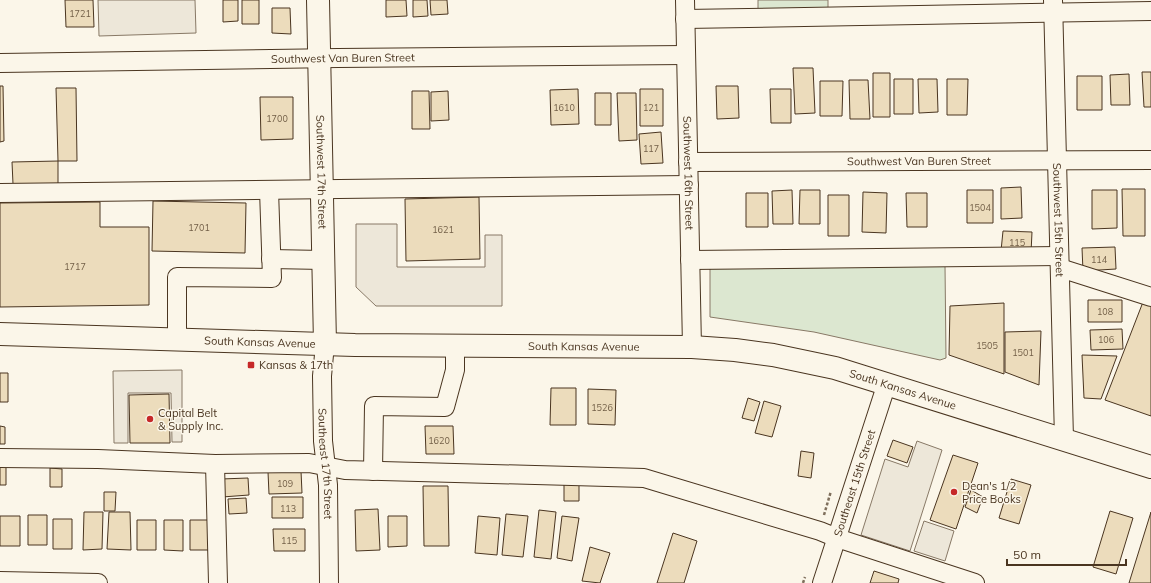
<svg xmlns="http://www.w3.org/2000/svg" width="1151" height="583" font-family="Mulish,sans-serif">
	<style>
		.green { fill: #dce7d0; stroke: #887966 }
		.parking { fill: #ede7d9; stroke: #887966 }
		.building { fill: #ecdcbc; stroke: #4a3520 }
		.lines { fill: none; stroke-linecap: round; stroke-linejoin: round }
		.minor-casing { stroke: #4a3520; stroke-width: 20 }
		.major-casing { stroke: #4a3520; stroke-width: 24 }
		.path { stroke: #7f6f5c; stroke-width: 2.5; stroke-dasharray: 3 2; stroke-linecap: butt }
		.minor { stroke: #fbf6e9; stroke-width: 18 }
		.major { stroke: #fbf6e9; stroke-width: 22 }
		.poi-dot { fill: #c62828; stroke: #fbf6e9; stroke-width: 1.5 }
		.labels { text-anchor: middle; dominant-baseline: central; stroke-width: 3; stroke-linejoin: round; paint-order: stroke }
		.number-label { font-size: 9px; fill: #725f47 }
		.street-label { font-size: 11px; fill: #4a3520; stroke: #fbf6e9 }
		.poi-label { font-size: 11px; fill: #4a3520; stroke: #fbf6e9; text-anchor: start }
	</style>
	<rect width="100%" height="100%" fill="#fbf6e9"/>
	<path class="green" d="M758,0H828V10L758,11Z
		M945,265L946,358L940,360L814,332L710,317V266Z"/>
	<path class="parking" d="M98,0H195L196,33L99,36Z
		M356,224H397V267H485V235H502V306H376L356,287Z
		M182,370V442H172L171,393H128V443H114L113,371Z
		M917,441L942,450L910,551L861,535L885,459L908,467Z
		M924,521L954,531L945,561L914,551Z"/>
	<path class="building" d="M65,0H93L94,27H66Z
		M223,0H238V21L223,22Z
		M242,0H259V24H242Z
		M386,0H406L407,16L386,17Z
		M413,0H427L428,16L413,17Z
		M430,0H447L448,14L431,15Z
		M272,8H290L291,34L272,33Z
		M793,68H813L815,113L795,114Z
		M1142,72H1151V107H1144Z
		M873,73H890V117H873Z
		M1129,74L1130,105H1111L1110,75Z
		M1077,76H1102V110H1077Z
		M894,79H913V114H894Z
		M918,79H937L938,112L919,113Z
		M947,79H968L967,115H947Z
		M849,80H868L870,119H850Z
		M820,81H843L842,116H820Z
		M0,86H3L4,141L0,142Z
		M716,86H738L739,118L717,119Z
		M56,88H76L77,161H58Z
		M578,89L579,124L551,125L550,90Z
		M640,89H663V126H640Z
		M770,89H791V123H771Z
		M412,91H429L430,129H412Z
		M448,91L449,120L431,121V92Z
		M595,93H611V125H595Z
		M617,93H636L637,140L619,141Z
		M260,97H293V139L261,140Z
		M661,132L663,163L641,164L639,134Z
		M58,161V184H13L12,162Z
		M1021,187L1022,218L1001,219V188Z
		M1122,189H1145V236H1123Z
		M792,190L793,224H773L772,191Z
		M800,190H820V224H799Z
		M967,190H993V223H967Z
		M1092,190H1117V228L1092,229Z
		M863,192L887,193L886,233L862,232Z
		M746,193H768V227H746Z
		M906,193H927V227H907Z
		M828,195H849V236H828Z
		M479,197L480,259L406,261L405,199Z
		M153,201L246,203L245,253L152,251Z
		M100,202V227H149V305L0,307V203Z
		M1003,231L1032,232L1031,253L1001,251Z
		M1115,247L1116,269L1083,271L1082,248Z
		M1088,300H1122V322H1088Z
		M1143,302L1151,305V416L1105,400Z
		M1004,303V374L949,355L950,306Z
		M1122,329L1123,349L1091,350L1090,330Z
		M1041,331L1039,385L1005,372V332Z
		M1082,355L1117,356L1101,399L1084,398Z
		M0,373H8V402H0Z
		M551,388H576V425H550Z
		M588,389L616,390L615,425L588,424Z
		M169,394L170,443H130L129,395Z
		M748,398L760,402L754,421L742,418Z
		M764,401L781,406L772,437L755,433Z
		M0,426L5,427V444H0Z
		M425,426H453L454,454H426Z
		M893,440L913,447L907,463L887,456Z
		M801,451L814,453L811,478L798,476Z
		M953,455L978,463L956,529L930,520Z
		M0,466H6V485H0Z
		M50,468L62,469V487H50Z
		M301,471L302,493L269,494L268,472Z
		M248,478L249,495L222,497L221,479Z
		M1011,479L1031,485L1019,524L999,518Z
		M579,483V501H564V484Z
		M423,486H448L449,546H424Z
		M971,490L983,497L977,513L965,507Z
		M104,492H116L115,511H104Z
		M272,497H303V518H272Z
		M246,498L247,513L229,514L228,499Z
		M378,509L380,550L356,551L355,510Z
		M539,510L556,512L551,559L534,557Z
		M1110,511L1133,518L1116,574L1093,567Z
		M84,512H103L102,549L83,550Z
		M109,512H130L131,550L107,549Z
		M1151,512V583H1129Z
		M506,514L528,516L523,557L502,555Z
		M28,515H47V545H28Z
		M0,516H20V546H0Z
		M388,516H407V546L388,547Z
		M478,516L500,518L497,555L475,553Z
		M562,516L579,518L572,561L557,558Z
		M53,519H72V549H53Z
		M137,520H156V550H137Z
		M164,520H183V551L164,550Z
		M190,520H209V550H190Z
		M273,529H305V551H274Z
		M673,533L697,541L684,583H657Z
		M590,547L610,553L600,583L582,581Z
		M874,571L899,579L898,583H870Z"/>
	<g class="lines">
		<g class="minor-casing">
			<g id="minor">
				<path id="s1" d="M685,0L692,347"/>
				<path id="s2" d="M1053,0L1064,439"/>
				<path d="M685,19L1151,11"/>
				<path id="s3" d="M0,63L338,58L686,55"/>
				<path id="s4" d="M688,162L1151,160"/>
				<path d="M0,193L689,185"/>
				<path d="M271,259L323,260"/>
				<path d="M690,260L1059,256"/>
				<path d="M1060,268L1151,297"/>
				<path d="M177,340V277L272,278L269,190"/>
				<path id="s5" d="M325,344L322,376L323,441L328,485L329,583"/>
				<path d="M0,458L98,459L215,464L309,463L345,470L644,478L820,531L837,538L975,583"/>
				<path d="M215,464L218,583"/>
				<path d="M373,471L374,406L445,407L455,370V346"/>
				<path d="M0,581L98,583"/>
				<path id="s6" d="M822,583L887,383"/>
			</g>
		</g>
		<g class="major-casing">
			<g id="major">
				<path id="s7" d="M318,0L325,344"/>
				<path id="s8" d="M0,334L355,345L692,347L735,350L773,355L835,368L1151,467"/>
			</g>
		</g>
		<path class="path" d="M824,515L831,491
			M803,583L805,577"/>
		<use href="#minor" class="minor"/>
		<use href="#major" class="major"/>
	</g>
	<g class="poi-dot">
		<rect x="247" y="361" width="8" height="8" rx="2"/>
		<circle cx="150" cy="419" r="4"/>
		<circle cx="954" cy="492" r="4"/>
	</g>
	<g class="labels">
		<g class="number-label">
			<text x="80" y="13">1721</text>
			<text x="564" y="107">1610</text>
			<text x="651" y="107">121</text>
			<text x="277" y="118">1700</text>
			<text x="651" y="148">117</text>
			<text x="980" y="207">1504</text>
			<text x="199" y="227">1701</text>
			<text x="443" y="229">1621</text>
			<text x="1017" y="242">115</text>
			<text x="1099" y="259">114</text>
			<text x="75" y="266">1717</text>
			<text x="1105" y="311">108</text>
			<text x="1106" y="339">106</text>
			<text x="987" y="345">1505</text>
			<text x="1023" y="352">1501</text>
			<text x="602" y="407">1526</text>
			<text x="439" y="440">1620</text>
			<text x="285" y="483">109</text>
			<text x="288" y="508">113</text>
			<text x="289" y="540">115</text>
		</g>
		<g class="street-label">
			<text stroke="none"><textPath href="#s3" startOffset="343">Southwest Van Buren Street</textPath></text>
			<text stroke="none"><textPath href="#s4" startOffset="231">Southwest Van Buren Street</textPath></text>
			<text stroke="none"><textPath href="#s7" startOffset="172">Southwest 17th Street</textPath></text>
			<text stroke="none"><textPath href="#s1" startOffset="173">Southwest 16th Street</textPath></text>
			<text stroke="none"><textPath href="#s2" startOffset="220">Southwest 15th Street</textPath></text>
			<text stroke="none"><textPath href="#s8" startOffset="260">South Kansas Avenue</textPath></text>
			<text stroke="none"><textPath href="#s8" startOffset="584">South Kansas Avenue</textPath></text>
			<text stroke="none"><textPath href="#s8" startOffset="908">South Kansas Avenue</textPath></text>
			<text stroke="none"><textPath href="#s5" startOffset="120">Southeast 17th Street</textPath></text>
			<text stroke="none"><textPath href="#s6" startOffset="105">Southeast 15th Street</textPath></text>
		</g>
		<g class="poi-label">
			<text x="259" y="365">Kansas &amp; 17th</text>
			<text x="158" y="413">Capital Belt<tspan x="158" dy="13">&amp; Supply Inc.</tspan></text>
			<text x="962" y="486">Dean's 1/2<tspan x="962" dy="13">Price Books</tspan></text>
		</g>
	</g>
	<path d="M1007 559v6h119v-6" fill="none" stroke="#4a3520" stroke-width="2"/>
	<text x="1013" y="559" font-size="12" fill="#4a3520" stroke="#fbf6e9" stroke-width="3" paint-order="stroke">50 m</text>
</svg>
